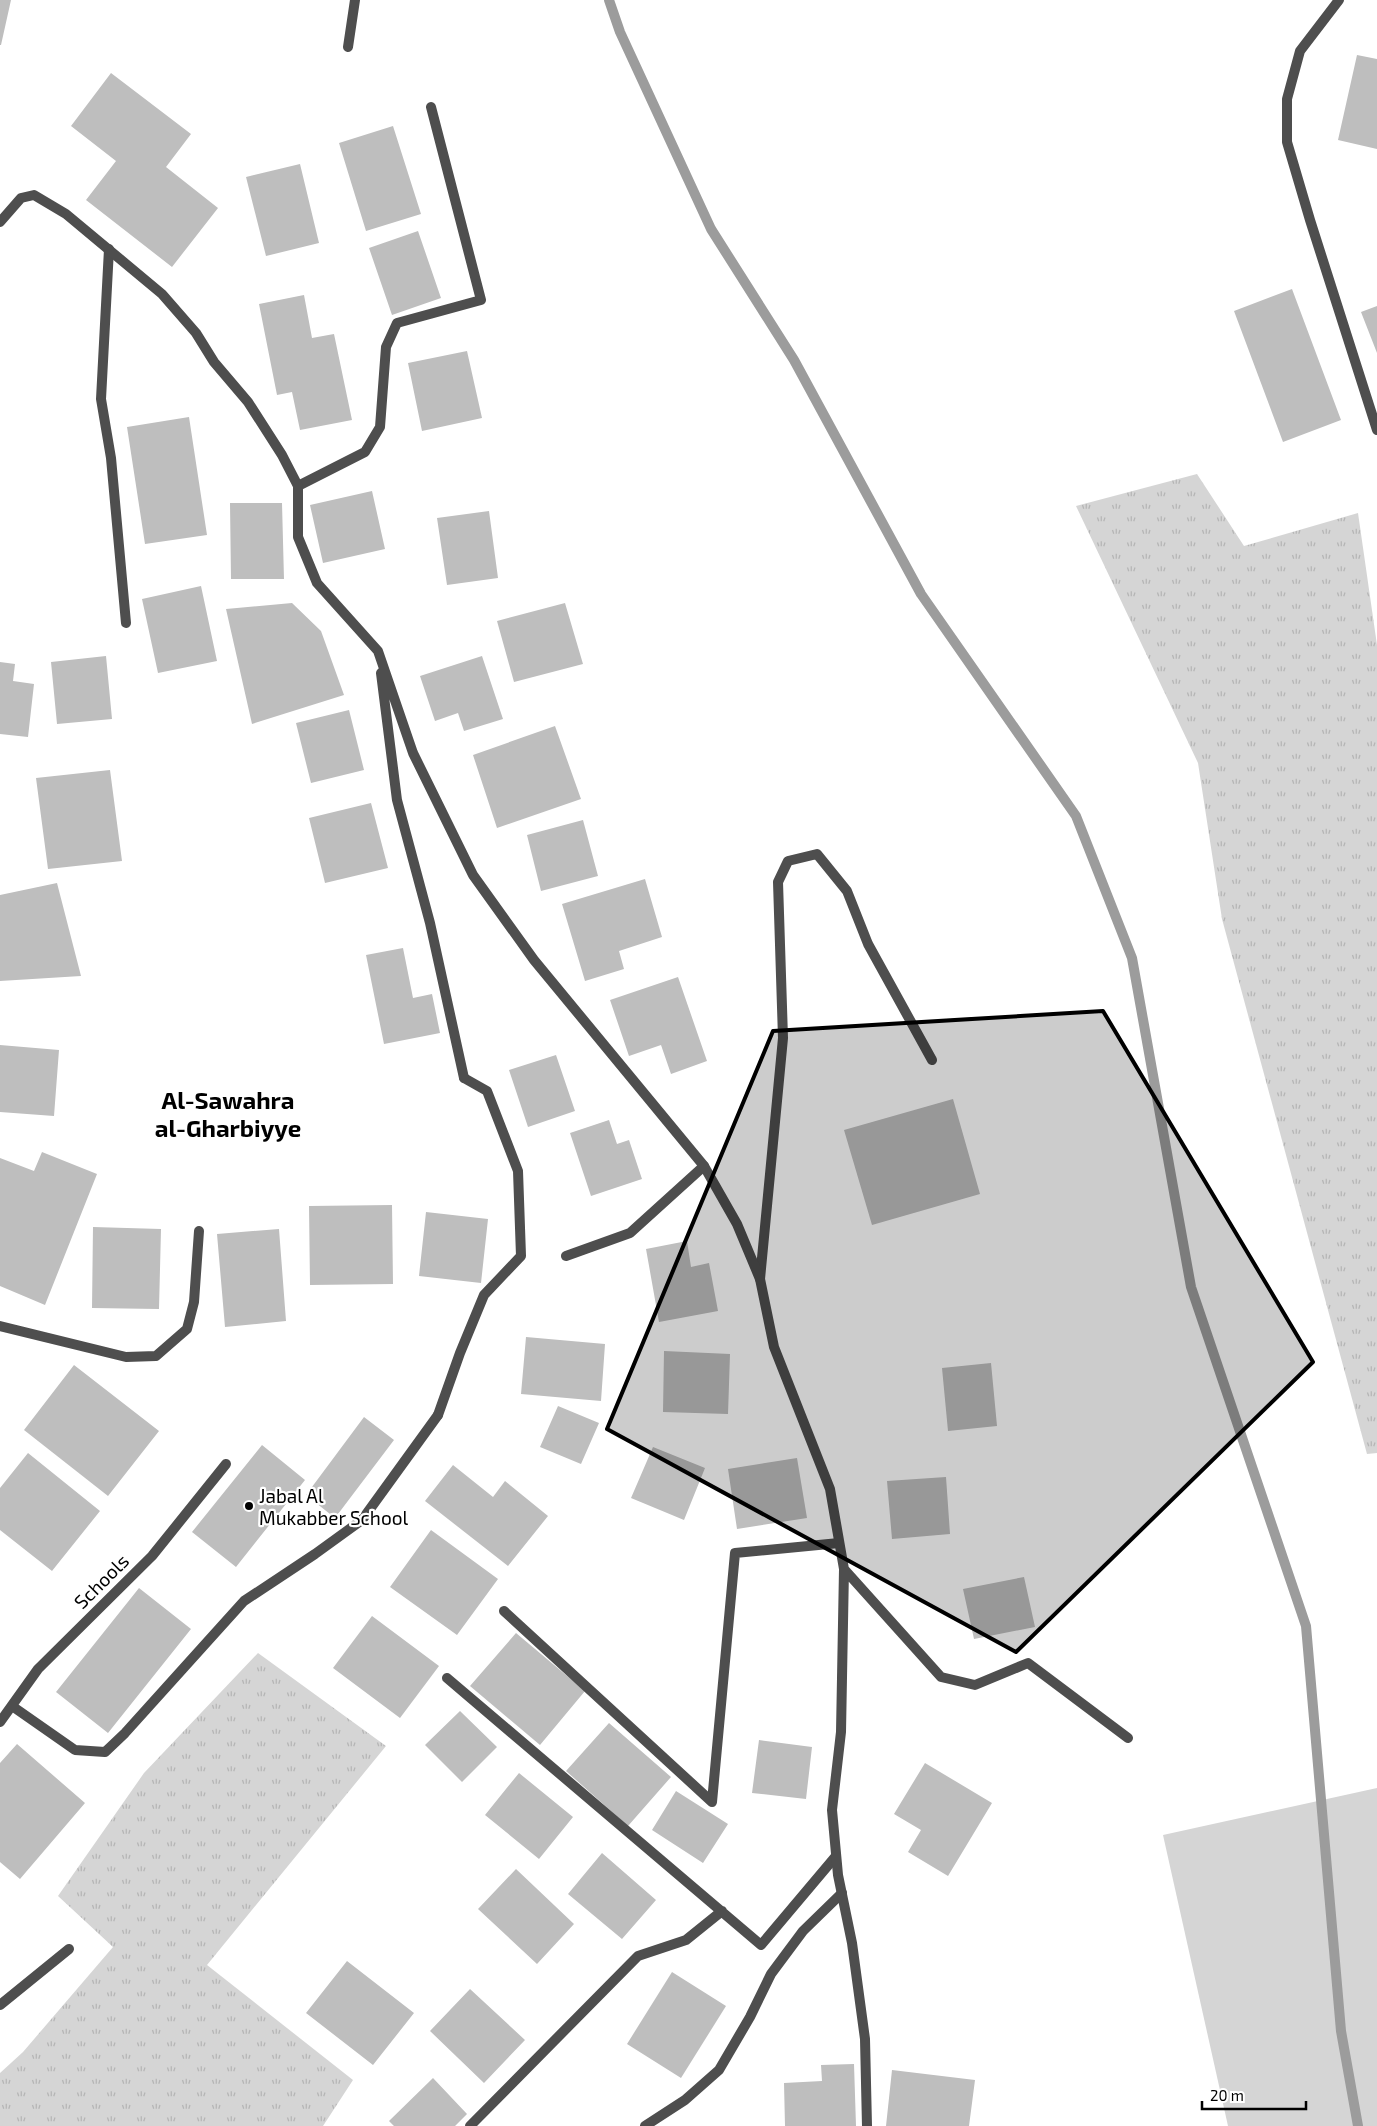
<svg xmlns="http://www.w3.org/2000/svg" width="1377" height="2126" font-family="'Exo 2',sans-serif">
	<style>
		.grass { fill: url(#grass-tufts) }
		.garden { fill: #d5d5d5 }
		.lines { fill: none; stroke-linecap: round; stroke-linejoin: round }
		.stream { stroke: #9c9c9c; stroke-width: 10 }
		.building { fill: #bebebe }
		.service { stroke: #4e4e4e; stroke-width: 10 }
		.minor { stroke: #4e4e4e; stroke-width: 10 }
		.tertiary { stroke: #4e4e4e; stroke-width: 10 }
		.marked { fill: #000; fill-opacity: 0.2; stroke: #000; stroke-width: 4; stroke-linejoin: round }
		.poi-dot { fill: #000; stroke: #fff; stroke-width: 2 }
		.labels { text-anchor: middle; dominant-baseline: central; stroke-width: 4.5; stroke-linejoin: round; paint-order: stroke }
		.poi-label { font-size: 19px; fill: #000; stroke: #fff; text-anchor: start }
		.street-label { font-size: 19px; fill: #000; stroke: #fff }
		.district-label { font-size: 24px; font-weight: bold; fill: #000; stroke: #fff }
	</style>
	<defs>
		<pattern id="grass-tufts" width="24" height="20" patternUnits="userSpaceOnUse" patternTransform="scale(1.25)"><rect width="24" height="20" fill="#d5d5d5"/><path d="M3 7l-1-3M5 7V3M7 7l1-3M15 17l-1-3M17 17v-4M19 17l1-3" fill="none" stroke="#b5b5b5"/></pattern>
	</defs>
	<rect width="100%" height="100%" fill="#fff"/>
	<path class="grass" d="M1197,474L1244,546L1358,513L1377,645V1453L1367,1454L1222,919L1198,763L1076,506Z
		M258,1653L386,1746L207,1965L353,2080L323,2126H0V2073L23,2052L113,1947L58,1896L144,1773Z"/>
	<path class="garden" d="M1377,1788V2126H1228L1163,1835Z"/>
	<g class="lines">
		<path class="stream" d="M609,0L620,32L711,229L794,360L921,594L1076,816L1132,958L1191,1287L1306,1626L1341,2031L1358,2126"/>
	</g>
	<path class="building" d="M0,0H11L1,45H0Z
		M1357,55L1377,59V149L1338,140Z
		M111,73L191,134L166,167L218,208L172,267L86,200L116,161L71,126Z
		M393,126L421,214L366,231L339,143Z
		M300,164L319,243L266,256L246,177Z
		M418,231L441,298L392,315L369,248Z
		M1292,289L1341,420L1283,442L1234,311Z
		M304,295L312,338L334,334L352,420L300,430L292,392L277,395L259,304Z
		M1377,306V353L1361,312Z
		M467,351L482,418L422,431L408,363Z
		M189,417L207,535L145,544L127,427Z
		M372,491L385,549L323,563L310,505Z
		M230,503H282L284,579H231Z
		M489,511L498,578L447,585L437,518Z
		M201,586L217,661L158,673L142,599Z
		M292,603L321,631L344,695L252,724L226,609Z
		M565,603L583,664L514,682L497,621Z
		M106,656L112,719L57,724L51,662Z
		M482,656L503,719L464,731L458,713L435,721L420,676Z
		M0,662L15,664L13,681L34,684L28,737L0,734Z
		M349,710L364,770L311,783L296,723Z
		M555,726L581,799L497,828L473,755Z
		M110,770L122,861L48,869L36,778Z
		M371,803L388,868L325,883L309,818Z
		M583,820L598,876L541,891L527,835Z
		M645,879L662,937L619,951L624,969L585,981L562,904Z
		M57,883L81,976L0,981V895Z
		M403,948L413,998L432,994L440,1033L384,1044L366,955Z
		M678,977L707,1061L671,1074L661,1045L629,1056L610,1000Z
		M0,1045L59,1050L54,1116L0,1112Z
		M556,1055L575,1111L528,1127L509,1070Z
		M953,1099L980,1194L872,1225L844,1130Z
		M609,1120L617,1144L629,1140L642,1179L591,1196L570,1133Z
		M42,1152L97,1174L45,1305L0,1286V1158L34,1171Z
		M392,1205L393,1284L310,1285L309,1206Z
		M426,1212L488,1219L481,1283L419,1276Z
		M93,1227L161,1229L159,1309L92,1308Z
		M279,1229L286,1321L225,1327L217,1234Z
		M687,1241L691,1267L709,1263L718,1311L659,1322L646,1249Z
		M526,1337L605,1344L601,1401L521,1394Z
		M664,1351L730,1354L728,1414L663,1412Z
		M991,1363L997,1426L948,1431L942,1368Z
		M74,1365L159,1431L108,1496L24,1430Z
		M558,1406L599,1423L581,1464L540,1447Z
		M364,1417L394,1440L335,1518L306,1495Z
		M262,1445L305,1480L236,1567L192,1532Z
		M653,1447L705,1468L684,1520L631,1498Z
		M28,1453L100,1511L52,1571L0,1530V1488Z
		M797,1458L807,1518L737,1529L728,1469Z
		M453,1465L493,1497L505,1481L548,1516L508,1566L425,1501Z
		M946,1477L950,1534L892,1539L887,1481Z
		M431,1530L498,1579L457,1635L390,1587Z
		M1024,1577L1035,1627L974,1639L963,1589Z
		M139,1588L191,1629L108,1733L56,1692Z
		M372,1616L439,1666L400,1718L333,1668Z
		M516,1633L585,1691L540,1745L470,1686Z
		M460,1711L497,1747L462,1782L425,1745Z
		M609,1723L671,1777L628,1826L566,1771Z
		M759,1740L812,1747L806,1799L752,1793Z
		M17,1744L85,1803L20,1879L0,1862V1763Z
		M925,1763L992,1803L948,1876L908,1852L921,1830L894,1814Z
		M519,1773L573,1817L539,1859L485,1815Z
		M676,1791L728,1824L703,1863L652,1830Z
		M602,1853L656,1900L622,1939L568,1894Z
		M516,1869L574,1924L537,1964L478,1909Z
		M347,1961L414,2013L373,2065L306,2013Z
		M672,1972L726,2006L681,2078L627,2044Z
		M470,1989L525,2040L484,2083L430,2031Z
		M854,2064L856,2126H785L784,2083L822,2081L821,2065Z
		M892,2070L975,2080L969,2126H886Z
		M433,2078L467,2114L455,2126H394L389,2121Z"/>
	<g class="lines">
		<path class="service" d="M109,249L101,399L111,458L126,623
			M298,486L365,452L380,427L386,347L397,323L481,300L431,107
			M566,1256L630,1233L704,1166
			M760,1279L783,1038L778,882L788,861L817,854L847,891L868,944L932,1060
			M0,1326L126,1357L156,1356L187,1329L194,1302L199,1231
			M438,1415L460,1353L484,1295L521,1256L518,1171L487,1091L464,1078
			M447,1678L761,1945L836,1856
			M0,2005L69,1949
			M470,2126L638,1956L686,1940L722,1911
			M645,2126L685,2100L719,2070L750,2017L771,1974L803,1931L842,1893"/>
		<path class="minor" d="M348,47L355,0
			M0,222L21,198L34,195L66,214L162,294L196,333L214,362L248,402L282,455L298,486V537L317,583L378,651L413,753L473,875L534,960L704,1166L737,1224L760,1279L774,1347L830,1489L844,1569L841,1732L832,1810L838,1875L852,1943L865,2039L867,2126
			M381,673L397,800L430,923L464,1078
			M844,1569L941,1677L975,1685L1028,1663L1128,1738
			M504,1611L712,1802L735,1553L839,1543
			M12,1706L75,1750L105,1752L125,1733L244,1601L315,1554L362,1520L438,1415
			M0,1722L38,1669L152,1556L226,1464"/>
		<path class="tertiary" d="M1339,0L1300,51L1287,99V142L1310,220L1377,430"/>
	</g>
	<path class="marked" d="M1103,1011L1313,1362L1016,1652L607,1429L773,1031Z"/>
	<circle class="poi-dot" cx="249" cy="1506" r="5"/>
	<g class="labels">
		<g class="poi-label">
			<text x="259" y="1495">Jabal Al<tspan x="259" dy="22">Mukabber School</tspan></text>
		</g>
		<g class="street-label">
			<text transform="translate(101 1581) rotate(-45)">Schools</text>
		</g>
		<g class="district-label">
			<text x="228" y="1099">Al-Sawahra<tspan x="228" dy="28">al-Gharbiyye</tspan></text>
		</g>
	</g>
	<path d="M1202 2101v8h104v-8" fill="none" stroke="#000000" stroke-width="2.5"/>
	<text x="1210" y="2101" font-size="15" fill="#000000" stroke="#ffffff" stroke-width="4" paint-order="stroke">20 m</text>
</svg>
